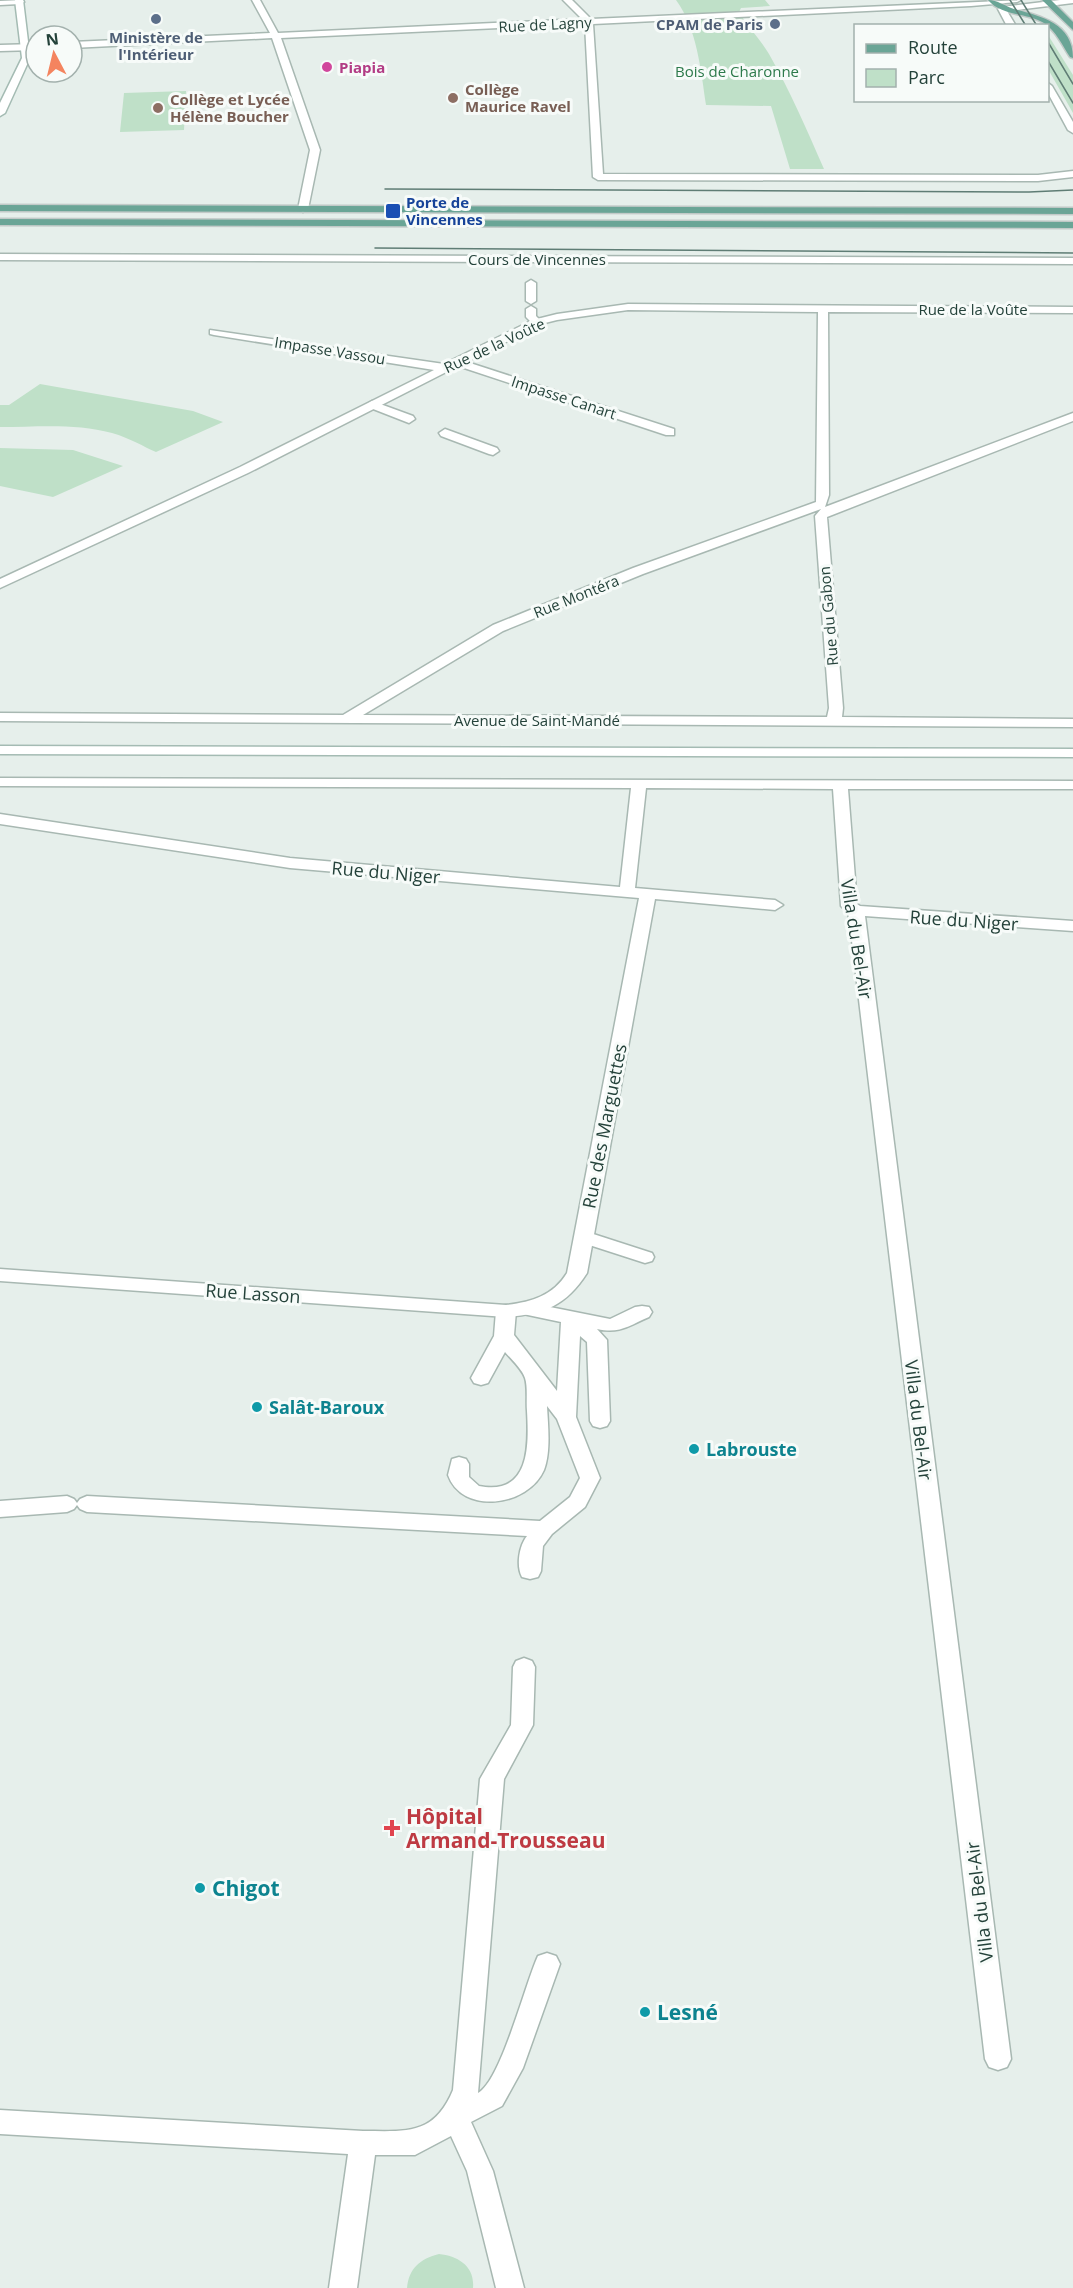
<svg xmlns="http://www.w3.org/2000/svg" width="1073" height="2288" font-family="'Open Sans',sans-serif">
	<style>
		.green { fill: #bfe0c8 }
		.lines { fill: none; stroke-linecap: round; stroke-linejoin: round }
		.service-casing { stroke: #a8b8b2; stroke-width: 3 }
		.pedestrian-casing { stroke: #a8b8b2; stroke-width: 3 }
		.minor-casing { stroke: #a8b8b2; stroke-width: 3 }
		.secondary-casing { stroke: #a4bbb3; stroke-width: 3 }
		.primary-casing { stroke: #c2cac8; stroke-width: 3 }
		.service { fill: #fff; fill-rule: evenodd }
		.pedestrian { fill: #fff; fill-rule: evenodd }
		.minor { fill: #fff; fill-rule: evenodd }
		.secondary { fill: #fff; fill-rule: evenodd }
		.primary { fill: #6aa596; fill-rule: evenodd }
		.tram { stroke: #5f7d75; stroke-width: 1.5 }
		.service-dot { fill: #5c6f8a; stroke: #f7fbf9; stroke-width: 2 }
		.hotel-dot { fill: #d1479c; stroke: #f7fbf9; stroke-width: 2 }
		.education-dot { fill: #8d6e63; stroke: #f7fbf9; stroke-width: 2 }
		.transit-dot { fill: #1a4fb4; stroke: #f7fbf9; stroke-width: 2 }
		.culture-dot { fill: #0f9aa8; stroke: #f7fbf9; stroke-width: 2 }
		.health-dot { fill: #e0444e; stroke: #f7fbf9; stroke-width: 2 }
		.labels { text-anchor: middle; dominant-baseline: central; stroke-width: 6; stroke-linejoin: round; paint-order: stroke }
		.far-street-label { font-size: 15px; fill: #24423a; stroke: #f7fbf9 }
		.far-service-label { font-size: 15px; font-weight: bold; fill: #4e5e75; stroke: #f7fbf9; text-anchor: end }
		.far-hotel-label { font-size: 15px; font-weight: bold; fill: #b23c85; stroke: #f7fbf9; text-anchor: start }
		.far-park-label { font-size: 15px; fill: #2d7a4b; stroke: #f7fbf9 }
		.far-education-label { font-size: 15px; font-weight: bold; fill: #785e54; stroke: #f7fbf9; text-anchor: start }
		.far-transit-label { font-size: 15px; font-weight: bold; fill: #164399; stroke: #f7fbf9; text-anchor: start }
		.street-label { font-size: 18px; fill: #24423a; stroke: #f7fbf9 }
		.culture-label { font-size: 18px; font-weight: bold; fill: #0d838f; stroke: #f7fbf9; text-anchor: start }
		.near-health-label { font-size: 21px; font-weight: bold; fill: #be3a42; stroke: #f7fbf9; text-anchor: start }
		.near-culture-label { font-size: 21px; font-weight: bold; fill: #0d838f; stroke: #f7fbf9; text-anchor: start }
	</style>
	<rect width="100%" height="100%" fill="#e6efeb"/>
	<path class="green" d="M676,0H765L770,6L741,8L739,12C748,27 760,39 769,54C790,91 807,130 824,169H790L771,106L706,105C701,71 697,28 676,0Z
		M1048,35L1073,75V113L1048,69Z
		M186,91L184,130L120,132L124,93Z
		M40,384L193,411L223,422L156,452C144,447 130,438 112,433C76,423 37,427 0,427V405H9Z
		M0,448L73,450L123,466L53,497L0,486Z
		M439,2254C458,2256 475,2266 473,2288H407C409,2268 420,2259 439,2254Z"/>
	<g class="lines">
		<g class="service-casing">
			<path id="service" d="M372,401L413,416L415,419L409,423L368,407L366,405Z
				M445,429L497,448L499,451L493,455L489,454L441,436L439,433Z
				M584,1231L652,1253L654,1257L652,1261L645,1263L577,1241L575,1237L577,1233Z
				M530,1303L610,1319L635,1307L642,1306L649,1307L652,1312L649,1317C628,1326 620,1334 597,1329L607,1340L610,1421L607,1426L600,1428L593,1426L590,1421L587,1342L580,1336L576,1417L600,1478L585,1507L552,1534L543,1546L541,1571L538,1577L530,1579L522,1577C516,1566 519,1546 527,1536L87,1512L80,1509L77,1505L74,1509L67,1512L0,1517V1501L67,1496L74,1499L77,1503L80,1499L87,1496L540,1521L570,1497L580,1478L557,1419L547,1406C548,1426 551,1451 544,1470C528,1507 462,1515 448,1475L452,1459L459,1457L466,1459L469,1464V1477L479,1486C530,1496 529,1446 527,1411C526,1401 528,1387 525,1378C522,1369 511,1359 505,1352L488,1383L481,1385L474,1383L471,1378L494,1336L496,1311L499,1306L506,1305L513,1306L516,1311L514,1335L557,1391L561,1322L523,1314L520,1309L523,1304Z
				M524,1658L532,1661L535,1667L533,1725L504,1779L478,2093C501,2081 525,1984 538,1956L547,1953L556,1956L560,1964L523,2068L502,2106L471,2122L493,2171L524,2288H496L467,2171L451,2136L415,2155H375L357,2288H329L348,2154L0,2134V2110L363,2131C406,2131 434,2136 453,2090L480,1779L511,1725L513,1667L516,1661Z"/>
		</g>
		<g class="pedestrian-casing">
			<path id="pedestrian" d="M531,280L536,283V301L531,304L526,301V283Z
				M531,306L536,309V316L542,322L541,324H533L526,317V309Z"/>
		</g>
		<g class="minor-casing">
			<path id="minor" d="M23,0L24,2L20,4L0,5V1Z
				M252,0H260L278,33L582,19L563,0H572L591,19L1021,0L1017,2L971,6L593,24L603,174L1038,175L1073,171V177L1038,181L598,180L593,177L585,24L281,38L320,150L308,209L303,212L298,209L310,150L272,38L72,48V42L270,33Z
				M1060,0H1073V3L1007,11L1016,26H1007L998,9L1002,7Z
				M36,44V50L0,51V45Z
				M1048,83L1052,86L1073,122V133L1068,130L1048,93Z
				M0,254L1073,258V264L0,260Z
				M628,304L1073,307V313L828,312L829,495L825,507L1073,413V421L827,517L843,708L842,717L1073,719V727L0,721V713L343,715L493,625L633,568L816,502L818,312L628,310L557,320L541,324L467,362L674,429V435H666L458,366L248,473L0,588V579L240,467L434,370L214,335L210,334V330L444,364L533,320L557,314ZM821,509L815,516L829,708L827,717L363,715L503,631L643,574Z
				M0,778L1073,781V789H848L857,904L860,906L1073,921V931L865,916L1011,2059L1007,2067L998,2070L989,2067L985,2059L850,924L848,913L841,906L833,789L646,788L635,888L775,900L783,905L775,910L655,899L587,1273C566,1306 544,1314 506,1317L0,1281V1269L506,1305C531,1302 553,1296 567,1273L639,898L290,868L0,824V814L290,858L620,887L631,788L0,786Z"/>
		</g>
		<g class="secondary-casing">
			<path id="secondary" d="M15,0H23L30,58L5,113L0,116V103L22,58Z
				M0,746L1073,749V757L0,754Z"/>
		</g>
		<g class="primary-casing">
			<path id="primary" d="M988,0C998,0 1004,6 1014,9C1040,16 1073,23 1073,58L1070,57C1062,45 1056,31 1044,23C1026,12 1003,17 988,0Z
				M1042,0H1051L1073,22V30Z
				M0,205L1073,208V214L0,211Z
				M0,219L1073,222V228L0,225Z"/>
		</g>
		<use href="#service" class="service"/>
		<use href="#pedestrian" class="pedestrian"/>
		<use href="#minor" class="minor"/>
		<use href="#secondary" class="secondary"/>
		<use href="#primary" class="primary"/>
		<path class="tram" d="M1010,0L1026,26
			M1021,0L1037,26
			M1048,42L1073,84
			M1048,61L1073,103
			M385,189L1029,192L1073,190
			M375,248L1073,253"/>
	</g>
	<g class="service-dot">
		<circle cx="156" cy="19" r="6"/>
		<circle cx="775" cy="24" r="6"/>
	</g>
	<circle class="hotel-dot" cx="327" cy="67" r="6"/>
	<g class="education-dot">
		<circle cx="453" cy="98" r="6"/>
		<circle cx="158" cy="108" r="6"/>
	</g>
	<rect class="transit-dot" x="385" y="203" width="16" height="16" rx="3"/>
	<g class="culture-dot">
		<circle cx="257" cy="1407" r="6"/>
		<circle cx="694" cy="1449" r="6"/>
		<circle cx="200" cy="1888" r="6"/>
		<circle cx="645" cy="2012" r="6"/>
	</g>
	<path class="health-dot" d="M389 1819h6v6h6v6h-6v6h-6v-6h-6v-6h6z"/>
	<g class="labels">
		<g class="far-street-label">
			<text transform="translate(545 24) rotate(-3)">Rue de Lagny</text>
			<text x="537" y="259">Cours de Vincennes</text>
			<text x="973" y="309">Rue de la Voûte</text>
			<text transform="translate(494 345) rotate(-25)">Rue de la Voûte</text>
			<text transform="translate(330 350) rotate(9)">Impasse Vassou</text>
			<text transform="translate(564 397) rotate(18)">Impasse Canart</text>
			<text transform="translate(576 596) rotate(-22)">Rue Montéra</text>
			<text transform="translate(828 616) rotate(-95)">Rue du Gabon</text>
			<text x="537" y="720">Avenue de Saint-Mandé</text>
		</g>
		<g class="far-service-label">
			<text x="763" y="24">CPAM de Paris</text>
			<text x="156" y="37" text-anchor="middle">Ministère de<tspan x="156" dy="17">l'Intérieur</tspan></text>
		</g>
		<g class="far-hotel-label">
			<text x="339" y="67">Piapia</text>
		</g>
		<g class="far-park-label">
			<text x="737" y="71">Bois de Charonne</text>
		</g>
		<g class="far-education-label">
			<text x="465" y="89">Collège<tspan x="465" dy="17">Maurice Ravel</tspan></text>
			<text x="170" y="99">Collège et Lycée<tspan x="170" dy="17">Hélène Boucher</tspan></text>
		</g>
		<g class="far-transit-label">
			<text x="406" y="202">Porte de<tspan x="406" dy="17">Vincennes</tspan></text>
		</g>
		<g class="street-label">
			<text transform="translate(386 872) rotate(5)">Rue du Niger</text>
			<text transform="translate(964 920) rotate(4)">Rue du Niger</text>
			<text transform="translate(857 939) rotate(81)">Villa du Bel-Air</text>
			<text transform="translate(604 1126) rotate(-79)">Rue des Marguettes</text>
			<text transform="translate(253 1293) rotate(4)">Rue Lasson</text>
			<text transform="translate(919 1420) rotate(83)">Villa du Bel-Air</text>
			<text transform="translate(979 1902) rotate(-97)">Villa du Bel-Air</text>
		</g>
		<g class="culture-label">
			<text x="269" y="1407">Salât-Baroux</text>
			<text x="706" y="1449">Labrouste</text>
		</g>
		<g class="near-health-label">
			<text x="406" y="1816">Hôpital<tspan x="406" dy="24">Armand-Trousseau</tspan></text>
		</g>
		<g class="near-culture-label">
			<text x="212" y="1888">Chigot</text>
			<text x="657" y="2012">Lesné</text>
		</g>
	</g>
	<rect x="854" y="24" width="195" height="78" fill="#f7fbf9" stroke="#a3b1ad" stroke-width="1.5"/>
	<rect x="866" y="44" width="30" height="9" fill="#6aa596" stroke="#a3b1ad" stroke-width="1.5"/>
	<text x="908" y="54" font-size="18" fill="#24423a">Route</text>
	<rect x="866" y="69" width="30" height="18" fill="#bfe0c8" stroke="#a3b1ad" stroke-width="1.5"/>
	<text x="908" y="84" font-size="18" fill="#24423a">Parc</text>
	<g transform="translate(54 54) rotate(353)"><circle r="28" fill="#f7fbf9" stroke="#a3b1ad" stroke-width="1.5"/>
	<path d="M0-4.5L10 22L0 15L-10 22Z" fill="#f4845f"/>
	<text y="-9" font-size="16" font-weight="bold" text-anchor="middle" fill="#24423a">N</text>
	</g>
</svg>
